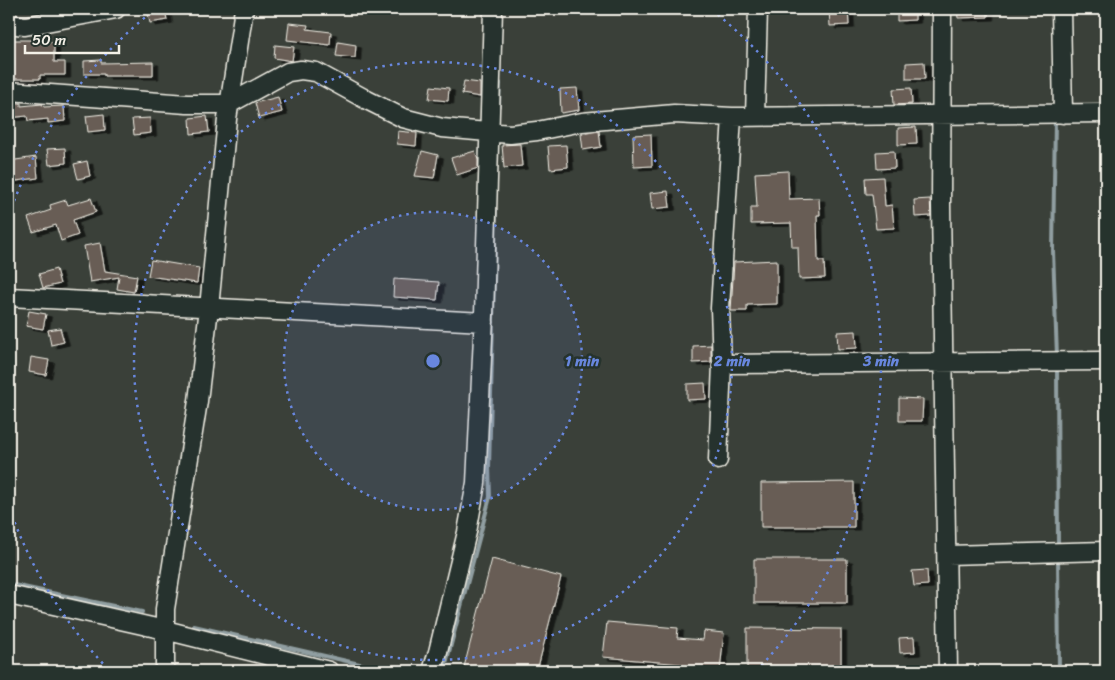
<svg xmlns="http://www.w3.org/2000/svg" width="1115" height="680" font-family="Sriracha,sans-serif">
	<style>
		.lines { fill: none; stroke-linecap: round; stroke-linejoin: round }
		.stream { stroke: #909ea1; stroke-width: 4 }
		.building { fill: #685d54; stroke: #f4f1e8; filter: url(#shadow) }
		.minor-casing { stroke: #f4f1e8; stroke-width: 21 }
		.minor { stroke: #26332d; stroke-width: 18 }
		.ring { fill: none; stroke: #6887de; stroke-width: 2.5; stroke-dasharray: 2.5 5 }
		.centre { fill: #6887de; stroke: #26332d; stroke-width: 2.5 }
		.ring-label { font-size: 15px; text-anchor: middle; font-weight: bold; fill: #6887de; stroke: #26332d; stroke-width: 5; stroke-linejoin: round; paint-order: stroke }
	</style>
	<defs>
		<filter id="shadow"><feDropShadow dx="5.5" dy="3" stdDeviation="0" flood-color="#0009"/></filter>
	</defs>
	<rect width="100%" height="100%" fill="#3a4039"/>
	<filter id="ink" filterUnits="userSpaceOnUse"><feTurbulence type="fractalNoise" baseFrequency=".02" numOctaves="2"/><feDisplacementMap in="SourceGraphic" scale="10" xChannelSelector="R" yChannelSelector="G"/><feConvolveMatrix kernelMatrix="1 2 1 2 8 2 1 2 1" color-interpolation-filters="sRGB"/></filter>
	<g filter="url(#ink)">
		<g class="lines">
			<path class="stream" d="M499,106L500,83
				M1055,118L1053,251L1057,356
				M1057,366L1058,546
				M1058,556L1059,671
				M9,584L142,612
				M194,626L390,671
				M444,671L490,497L489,467L496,210"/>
		</g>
		<path class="building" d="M154,9H165L167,20L150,23L147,10Z
			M829,9H848L849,25L830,26Z
			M897,9H915V20L897,21Z
			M957,9H988V17L958,18Z
			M289,23L308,25L307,29L331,32L330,45L287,40Z
			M13,40H31V42H54V62H65V75H40V79H9V66H14Z
			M338,42L356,45L355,58L336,56Z
			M275,45L294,47L292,61L274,58Z
			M101,60V63L153,62V76H104V74H84V61Z
			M924,62L925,79H906V63Z
			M464,81L480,83V97L462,94Z
			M431,86L449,88L448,101L429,99Z
			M577,88L579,110L561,113L560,89Z
			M911,88L912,104L894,105L893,89Z
			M278,97L282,112L259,118L255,103Z
			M9,103H21V106L42,104L44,107L64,106L65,121L48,123V119L28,121L27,116L9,118Z
			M104,114L105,130L88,132L86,116Z
			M207,116L209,132L191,134L190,118Z
			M150,118L151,133L134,135L132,119Z
			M916,127L917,144L898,145V128Z
			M398,131L417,133L416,146L397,144Z
			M599,131L601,147L583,150L581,134Z
			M651,134L652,166L634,167L633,135Z
			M520,144L522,166L504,168L502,145Z
			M566,145L568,167L550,169L548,146Z
			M65,148L66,163L49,165L47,149Z
			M422,151L438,155L434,178L415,176Z
			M475,151L478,160V168L457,175L451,158Z
			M894,151L895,168L877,169L876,152Z
			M36,157L38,178L9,182V161Z
			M87,161L90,176L78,179L74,164Z
			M788,171L789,199L819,198L820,215H817L818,261H824L825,278L799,279L798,247H792L791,223L751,224V207H757L755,173Z
			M883,177L885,206L892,205L894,228L876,229L872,194H866L865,178Z
			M668,191L670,207L652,209L650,193Z
			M91,198L96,212L73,220L78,235L61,241L56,225L33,232L28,218L51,210L50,205L66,200L68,205Z
			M930,199L931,216L915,217L914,200Z
			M100,243L105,271L137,276L134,292L117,289L119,277L90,282L84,246Z
			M151,260L199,268L197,283L148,276Z
			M777,260V304L747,305V311H731L734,262Z
			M56,269L60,284L43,288L39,274Z
			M394,279L439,282L437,300L393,297Z
			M29,311L46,314L43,329L26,326Z
			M60,328L64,342L51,345L48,330Z
			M856,331L857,348L838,349L837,332Z
			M711,345V362L693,363V346Z
			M31,357L49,360L46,375L29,372Z
			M705,383L706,399L687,400V384Z
			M899,398L923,399L922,421H899Z
			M854,482V527H761V483Z
			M492,559L561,577L537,671H463Z
			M754,559H847V603H754Z
			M927,570L928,585L914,586L912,571Z
			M607,622L678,628L677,638L703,640L704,631L724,633L720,671H680L681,664L603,657Z
			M747,628L841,629V671H747Z
			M914,637L915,652L900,653L899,638Z"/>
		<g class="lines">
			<g class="minor-casing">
				<path id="minor" d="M942,9L941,205L948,671
					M1061,9L1063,114
					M9,24L25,26L116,9
					M9,91L187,104H229L288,72L301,70L316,72L367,100L403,118L442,128L510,134L537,131L582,122L674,114L732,117L1106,113
					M755,116L758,9
					M732,117L720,308L722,364L1106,361
					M9,297L484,322
					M718,460L722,364
					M947,555L1106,551
					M9,595L165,630L329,671
					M165,671V609L198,401L209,308L227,119L244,9
					M432,671L438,652L467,532L476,483L484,315L493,9"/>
			</g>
			<use href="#minor" class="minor"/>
		</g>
	</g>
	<circle cx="433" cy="361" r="149" fill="#6887de" fill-opacity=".12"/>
	<g class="ring">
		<circle cx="433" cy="361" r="149"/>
		<circle cx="433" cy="361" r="299"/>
		<path d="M108 669A448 448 0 0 1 9 507M9 215A448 448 0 0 1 154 10M712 10A448 448 0 0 1 758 669"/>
	</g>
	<circle cx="433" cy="361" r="8" class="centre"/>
	<g class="ring-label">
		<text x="582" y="366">1 min</text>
		<text x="732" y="366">2 min</text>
		<text x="881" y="366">3 min</text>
	</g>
	<rect width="1115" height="680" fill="none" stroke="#26332d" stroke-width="30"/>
	<rect x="15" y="15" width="1085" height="650" fill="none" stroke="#f4f1e8" stroke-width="2" filter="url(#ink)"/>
	<path d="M25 45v8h94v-8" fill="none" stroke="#f4f1e8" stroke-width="2.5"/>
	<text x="32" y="45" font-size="15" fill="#f4f1e8" stroke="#26332d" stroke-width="4" paint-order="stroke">50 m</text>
</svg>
